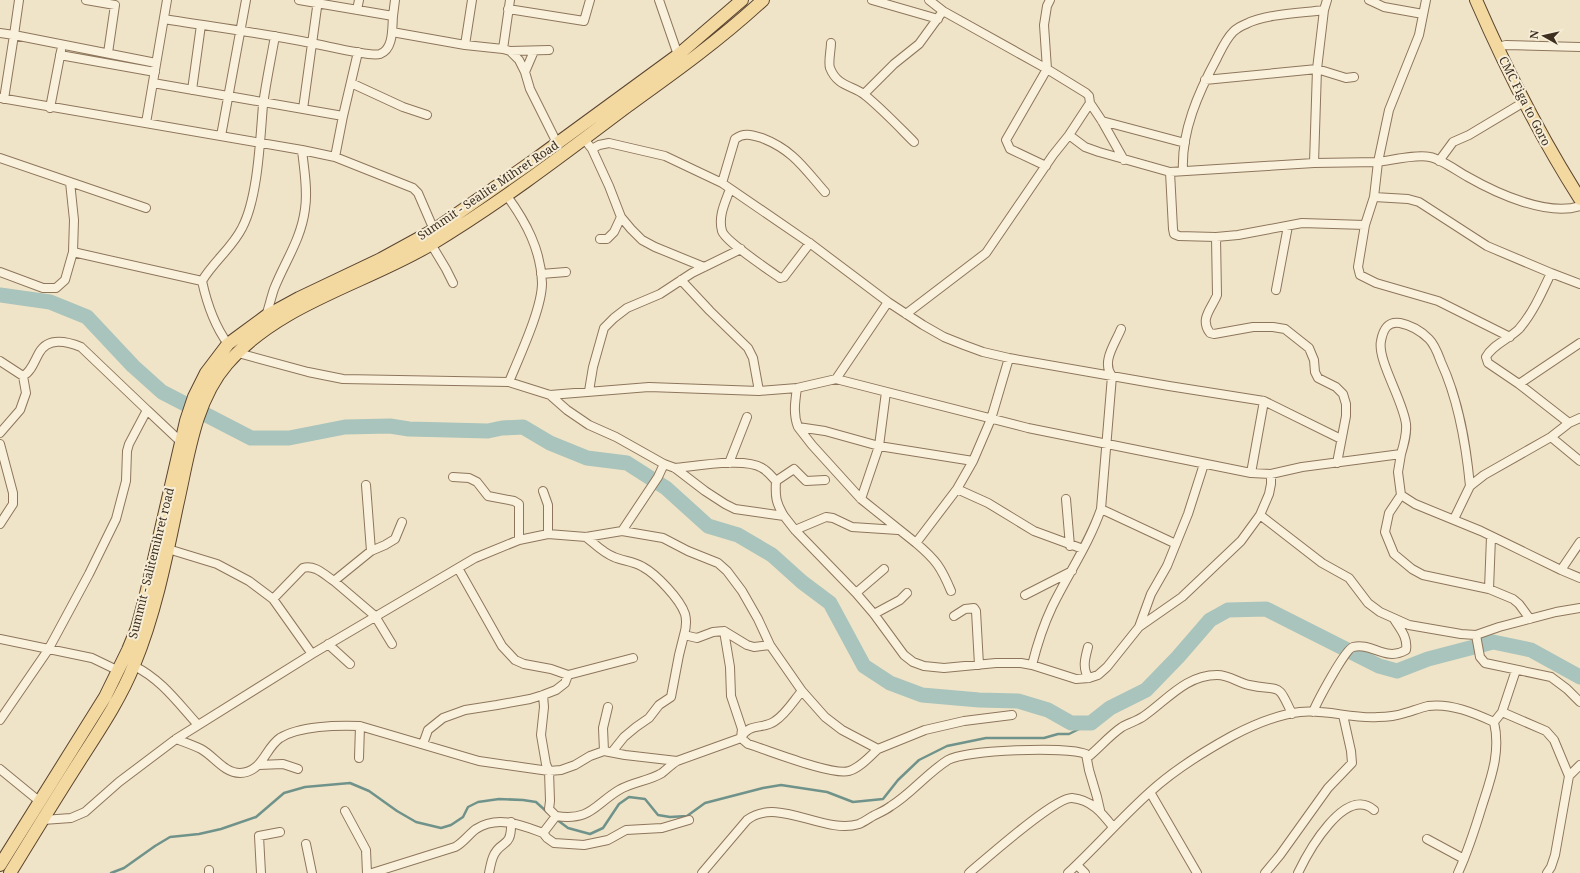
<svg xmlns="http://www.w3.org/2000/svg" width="1580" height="873" font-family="'Noto Serif',serif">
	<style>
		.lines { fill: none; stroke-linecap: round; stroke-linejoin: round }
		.stream { stroke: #6f938a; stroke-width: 2.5 }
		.river { stroke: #a9c4bc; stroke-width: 15 }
		.street-casing { stroke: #8d765c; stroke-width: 10 }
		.primary-casing { stroke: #5b4430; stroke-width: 14 }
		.street { stroke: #faf1dc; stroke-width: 8 }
		.primary { stroke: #f3d9a0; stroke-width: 12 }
		.labels { text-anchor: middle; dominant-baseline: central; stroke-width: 4; stroke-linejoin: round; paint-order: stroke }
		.street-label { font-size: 12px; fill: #3d2e20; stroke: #f7eed8 }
	</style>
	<rect width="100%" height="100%" fill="#f0e4c8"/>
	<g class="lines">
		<path class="stream" d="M556,819L568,828L590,834L603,828L619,804L629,797L645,799L658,815L670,817L687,816L705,803L763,788L781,785L827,792L853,802L883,799L898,780L919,760L947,746L986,738H1044L1058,734H1069L1091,723
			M111,873L124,868L155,846L170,837L199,834L221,829L256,817L284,793L305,787L350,783L369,791L397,811L416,822L441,828L451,825L463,817L468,807L478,802L499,799L523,800L536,802L547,812"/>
		<path class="river" d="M0,295L50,302L87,317L133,366L162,392L251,438H289L345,427L390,426L409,429L488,431L502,428L523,427L550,443L587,458L627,463L666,488L708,526L738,535L772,555L802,582L830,603L864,666L890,683L922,695L979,700L1018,701L1048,710L1071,723H1091L1110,708L1146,690L1178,657L1210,620L1228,610L1266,609L1379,666L1397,671L1428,659L1493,642L1531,650L1580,677"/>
		<g class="street-casing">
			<path id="street" d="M86,0L115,5L108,53
				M299,0L393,16L395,0
				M659,0L678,55
				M872,0L938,19
				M929,0L943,11L1047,69L1086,93L1089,96L1090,103L1069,135L1085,147L1099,152L1170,172L1314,163L1378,162L1374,197L1365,225L1358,267L1360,275L1376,283L1438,301L1510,337
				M1369,0L1384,7L1423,14
				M1426,0L1419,35L1389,110L1378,162C1393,160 1416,154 1430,157C1441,159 1457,171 1468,177C1496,193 1548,217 1580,206
				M508,9L584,21L590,0
				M357,10L359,0
				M164,19C213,27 262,33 311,43C324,45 370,57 380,54C394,49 392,27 393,16
				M392,32L465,45L503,49L510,0
				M0,33L14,35L19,0
				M831,43C831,50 828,62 830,68C838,88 854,85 866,96C883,110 898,126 914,142
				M465,45L472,0
				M1498,47L1506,45L1580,47
				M503,49L510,51L519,60L525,72L530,89L557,143
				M510,51L549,50
				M60,55L155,72
				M525,72L534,51
				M1205,80L1317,69L1346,78L1354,77
				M153,83L343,116L358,52
				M351,83L403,107L427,115
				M192,90L201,25
				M864,94L894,64L919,44L943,11
				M0,98L302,150L335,157L413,188L418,193L434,230
				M4,99L14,35L156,63
				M1090,103L1102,121L1124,160
				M50,108L61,51
				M303,109L318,0
				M1102,121L1185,143
				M146,123L167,0
				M221,136L246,0
				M584,139L592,149L609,186L621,217L631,229L642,240L655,247L704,267
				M592,149L599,145L609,143L665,156L722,183L811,244L888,302L923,325L944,337L964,345L983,352L1009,358L1169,386L1264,401L1251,473
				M335,157L343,116
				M0,158L146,208
				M1439,161L1453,142L1469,135L1524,102
				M1314,163L1317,69L1324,10L1327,0
				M1046,166L1010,149L1006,140L1047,69L1044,25L1047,6L1050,0
				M1183,171C1181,132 1198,93 1217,58C1221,50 1226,39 1233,32C1236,29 1241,26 1246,24C1265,14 1302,13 1324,10
				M1170,172L1173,229L1174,234L1179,236L1216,237L1238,235L1302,223L1365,225
				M70,182L74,220L73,252
				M722,183L735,139C744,132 752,135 762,138C793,150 804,168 825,192
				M730,189C725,203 718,216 722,231C725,241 769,270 780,278L784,277L810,243
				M507,196C526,222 541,250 542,283C542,309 519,357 509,382
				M1374,197L1408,199L1419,202L1487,246L1551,273C1542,292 1533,313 1519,329C1509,339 1492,345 1486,357L1488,363L1519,384
				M1216,237L1217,295C1212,308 1199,319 1210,333L1214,334L1253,327H1273L1285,329L1309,348L1314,360L1315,372L1318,378L1336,387L1343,394L1346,404V416L1337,463
				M600,239H607L614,232L621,217
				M431,244L446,269L453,283
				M0,272L43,288H56L65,280L73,252L202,281C207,304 214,325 228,344
				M1551,273L1580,284
				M541,274L566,272
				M681,280L710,311L748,348L753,358L759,391
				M202,281C213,262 232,248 242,228C258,198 260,140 263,105C266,82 271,59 275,36
				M1276,290L1288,226
				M906,314L986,253L1053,155L1069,135
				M266,316C269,307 271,298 274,289C285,261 301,240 305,209C308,190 304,169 302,150
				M238,353L308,372L343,379L509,382L550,395L649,387L759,391L797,388L836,379L1028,428L1251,473L1271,474L1302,467L1401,454L1398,472L1401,495L1389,513L1385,532L1394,554L1412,569L1423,575L1489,589L1513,599L1519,604L1530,619
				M0,361L23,376C31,372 34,362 39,353C48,337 66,341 81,347L147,410L129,444L127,451L126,481L116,519L89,574L48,650L0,720
				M836,379L888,302
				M797,388C795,402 793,414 798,427L825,431L879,446L973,461L991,419L1009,358
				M589,391L593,367L604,328L614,318L627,308L660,294L692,273L741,249
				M550,395L567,410L589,425L616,437L664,464L675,468L705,491L725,504L735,509L784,516L795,530L856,593L874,614L904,655L913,662L924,666L944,668L996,663H1021L1032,665L1076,679L1089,678L1098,675L1107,667L1139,627L1182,597L1241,541L1260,515L1269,494L1271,484V474
				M1264,401L1341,439
				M147,410L181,442
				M1569,423L1519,384L1580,343
				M798,427L812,445L861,499L916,543L957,489L973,461
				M0,433L20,410L26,393L23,376
				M1551,437L1580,461
				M0,444L13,493V504L0,524
				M1401,454C1404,444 1407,434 1406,424C1403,400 1377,360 1381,341C1383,330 1387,321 1400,323C1410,325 1421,331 1429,339C1435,345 1438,354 1441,362C1459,401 1466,444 1470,486
				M729,463L747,417
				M675,468C696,466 746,457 762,468C768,471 772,477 776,481C775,497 776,503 784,516
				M453,477L469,478L477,482L488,496L514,501L519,504V540
				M776,481L794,469L806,481L825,480
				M366,485L371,551
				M957,489L988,503L1034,531L1083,549
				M543,491L548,505V534
				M1401,495L1415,504L1481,531L1561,570L1580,542
				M861,499L879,446L886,392
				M1066,499L1070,546
				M1101,509L1112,376C1101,362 1115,344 1121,329
				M1260,515L1322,563L1349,578L1368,603L1380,612L1409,625L1461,634L1476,635L1499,627L1556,612L1580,608
				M1454,519L1470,486L1484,475L1551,437L1569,423L1580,418
				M795,530L826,517L833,518L852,527L898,530
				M622,531L658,477L664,464
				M586,537C595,544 603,553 614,557C623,561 633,561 643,567C656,574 680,599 685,614C687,621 686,628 684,635L697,638L713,632L724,631L747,645L754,647L770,645
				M916,543C936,560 941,567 951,591
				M168,549L217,564L249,581L273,599L312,654
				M458,568L502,646L515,660L524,664L551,669L568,675L633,658
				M1561,570L1580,578
				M1489,589L1491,537
				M856,593L884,569
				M1025,595L1072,571
				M273,599L303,568C314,564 325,575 334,581
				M874,614L900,600L907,593
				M954,616L965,609L974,608L976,611L979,665
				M1139,627L1151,594L1167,566L1188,514L1204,464
				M724,631L730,667L731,696L742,729L741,738L748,744C768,750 832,776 849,771C860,768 870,756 878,749
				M1476,635L1480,657L1485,663L1551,677L1567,689L1580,702
				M0,639L92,658L119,671
				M328,644L350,664
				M392,644L375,616L334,581L371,551L385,545L395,539L402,522
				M1088,647C1085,658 1082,669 1089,678
				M1032,665C1037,645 1043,626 1052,607C1068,574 1089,544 1101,509L1176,544
				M134,666C161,679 178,703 198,725
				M543,695L544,707L541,735L546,764L549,771L550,801L549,809L556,816C591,821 594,805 619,790C632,782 649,781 662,773C667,769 672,764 677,761
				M1313,712C1317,702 1345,649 1353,647C1372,642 1385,662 1406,650C1408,637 1400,629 1394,619
				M1502,712L1546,731L1554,740L1569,776
				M176,739C184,742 193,745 201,749C214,756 224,773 240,773C263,772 265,748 280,738C299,726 337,725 360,726L479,761L549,771L561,770L575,765L590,756L604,751L625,755L677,761L741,738C749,722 763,730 775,721C786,714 794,700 802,691
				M423,744L428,730L443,718L465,710L497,705L530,699L543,695L556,690L565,683L568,675
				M604,751L603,728L608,707
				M612,752L624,737L636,727L649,718L659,705L671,697L679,655L684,635
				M1088,757C1099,748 1110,735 1122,727C1129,723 1137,721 1144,716C1167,700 1186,675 1217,675C1230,675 1238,683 1249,685C1280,692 1277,680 1292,714
				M359,758L360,726
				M259,765L283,764L298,769
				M0,769L39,801
				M1150,792L1197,873
				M345,811L366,850L367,873
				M43,820L71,818L85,812L119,782L176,739L312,654L458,568L475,558L519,540L548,534L586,537L622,531L663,538L688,551L718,563L727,571L742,591L758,619L770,645L802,691L825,717L842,730L878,749L925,730L964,721L1012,715
				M543,833L547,838L554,843L584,845L608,840L626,830L662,828L689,820
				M1427,839L1464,859
				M306,844L312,873
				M1077,865L1085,873
				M209,870V873
				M261,873L259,836L280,832
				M372,873L455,847C463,843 468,835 476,829C498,815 521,825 543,833L556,816
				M489,873C490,868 491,862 493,857C500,839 512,850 511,822
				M702,873L747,820C778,796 824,835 859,824C864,822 868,819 873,816C879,813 886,810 891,806C911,794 927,773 948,760C965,750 1067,746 1086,754L1089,770L1097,797L1100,810
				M969,873C986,859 1055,797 1072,798C1092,800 1102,813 1113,827
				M1068,873C1096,847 1121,818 1150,792C1174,770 1203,752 1232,736C1253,725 1275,715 1300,712C1326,709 1352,719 1378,717C1386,717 1396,716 1405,713C1412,711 1420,708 1428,706C1451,703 1474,713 1494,722
				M1265,873L1280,855L1328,788L1352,763L1351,751L1343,715
				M1298,873C1308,852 1345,785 1374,810
				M1458,873C1468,851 1475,829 1482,806C1491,778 1501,752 1494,722L1502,712L1516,670
				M1547,873L1551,867L1555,855L1569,776L1580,765"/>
		</g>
		<g class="primary-casing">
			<path id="primary" d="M1476,0C1506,69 1540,136 1580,199
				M0,865L105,697L128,650L137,628L146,594L186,421L194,397L206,373L228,344L266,316L299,298L381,259L434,230L533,161L678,55L742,0
				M10,873C32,837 54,801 77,765C98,732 120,700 134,665C155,614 166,559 177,506C188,459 194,402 227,364C278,304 364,284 430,245C500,203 564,154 629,105C675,72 721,39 763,0"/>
		</g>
		<use href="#street" class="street"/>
		<use href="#primary" class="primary"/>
	</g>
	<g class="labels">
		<g class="street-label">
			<text transform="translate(1525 101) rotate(63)">CMC Figa to Goro</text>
			<text transform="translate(488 190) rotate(-34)">Summit - Sealite Mihret Road</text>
			<text transform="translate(151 563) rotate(-76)">Summit - Salitemihret road</text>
		</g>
	</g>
	<g transform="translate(1544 36) rotate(278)" stroke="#f7eed8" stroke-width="3" paint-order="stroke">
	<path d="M0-3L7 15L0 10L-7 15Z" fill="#3d2e20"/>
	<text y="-6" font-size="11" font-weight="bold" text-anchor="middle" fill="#3d2e20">N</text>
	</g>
</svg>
